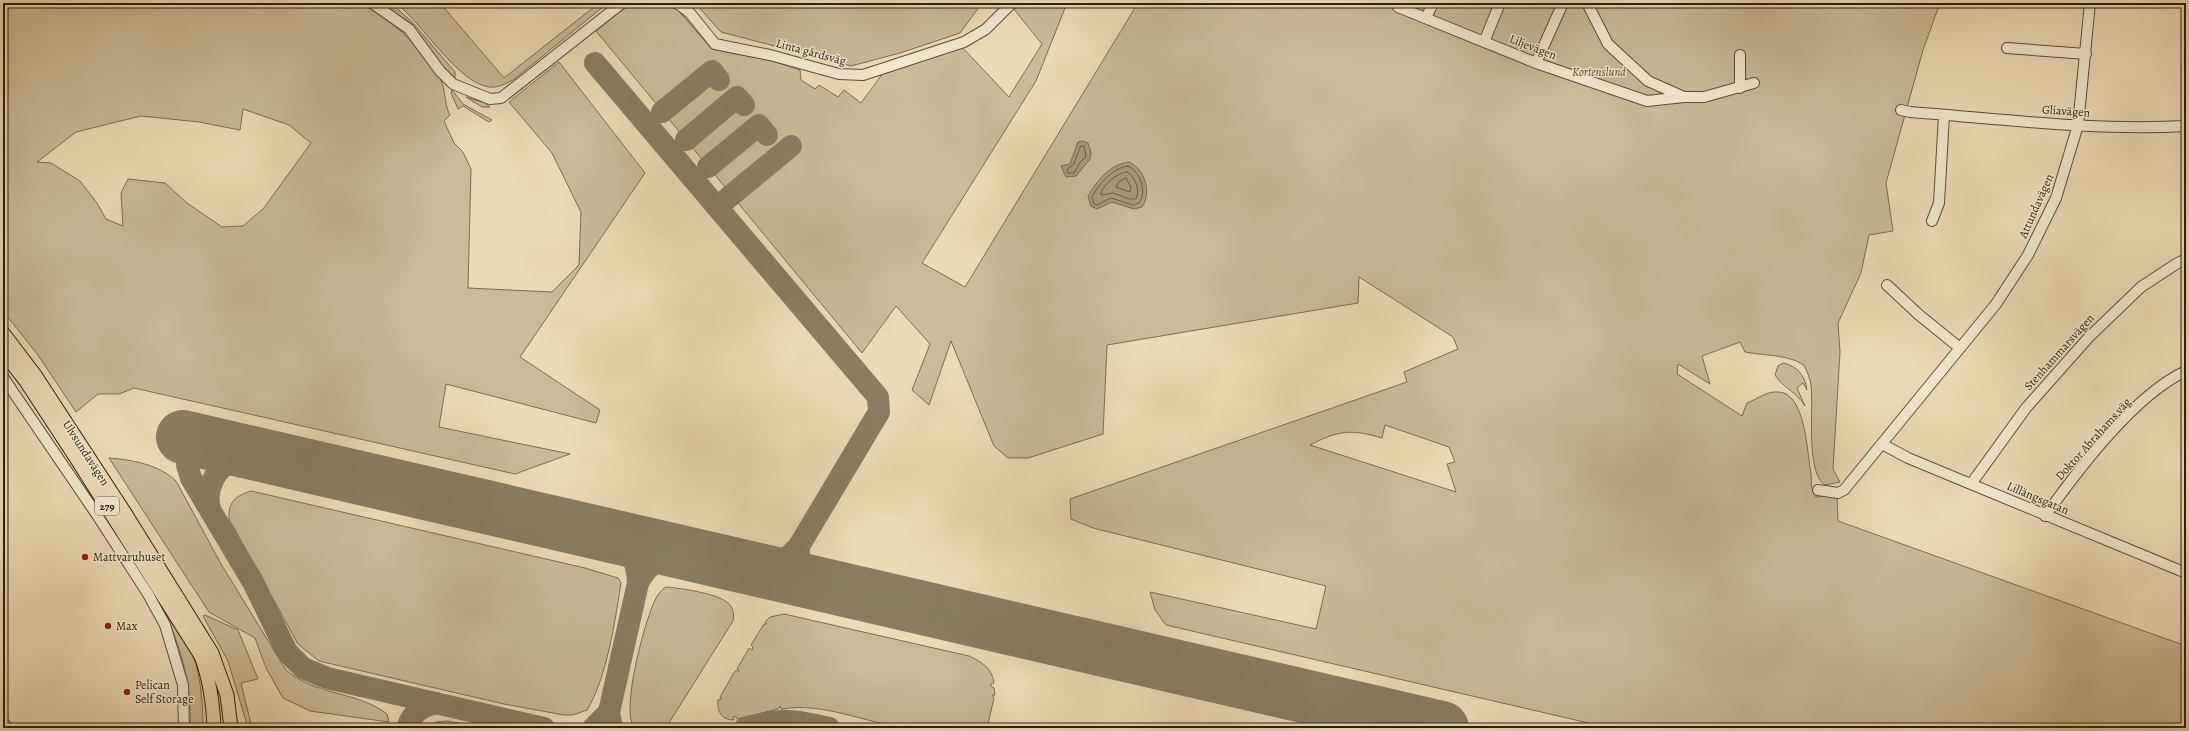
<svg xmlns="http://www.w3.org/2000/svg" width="2189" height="731" font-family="Alegreya,serif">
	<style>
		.green { fill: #ccba99; stroke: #7a6c54; fill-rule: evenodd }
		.water { fill: #ab9a7c; stroke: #776850 }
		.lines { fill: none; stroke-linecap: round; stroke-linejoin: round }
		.shore { stroke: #6a5c45; stroke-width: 1 }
		.taxiway { stroke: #8b7c62; stroke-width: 22 }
		.runway { stroke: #8b7c62; stroke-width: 54 }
		.minor-casing { stroke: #5a4c38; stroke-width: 12 }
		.major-casing { stroke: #281d0e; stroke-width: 15 }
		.minor { stroke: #f4e7cf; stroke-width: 10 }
		.major { stroke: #eedab5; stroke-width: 13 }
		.poi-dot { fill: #8f2418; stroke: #f4e7cf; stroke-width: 1.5 }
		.labels { text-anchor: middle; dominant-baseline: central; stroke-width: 3; stroke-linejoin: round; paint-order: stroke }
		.shield { fill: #f4e7cf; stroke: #655a48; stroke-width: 1 }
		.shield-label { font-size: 11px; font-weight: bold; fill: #281d0e }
		.street-label { font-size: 12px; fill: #281d0e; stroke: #f4e7cf }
		.park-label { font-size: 12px; font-style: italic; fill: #594c38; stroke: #f4e7cf }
		.poi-label { font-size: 12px; fill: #281d0e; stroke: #f4e7cf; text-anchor: start }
	</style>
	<rect width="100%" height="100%" fill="#eedab5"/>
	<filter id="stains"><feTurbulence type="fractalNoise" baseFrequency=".005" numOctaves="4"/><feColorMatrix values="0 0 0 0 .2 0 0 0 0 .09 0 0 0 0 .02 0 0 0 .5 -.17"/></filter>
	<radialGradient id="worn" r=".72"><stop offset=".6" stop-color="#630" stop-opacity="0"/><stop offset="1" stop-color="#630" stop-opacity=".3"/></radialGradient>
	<path class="green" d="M3,3H363C389,18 428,53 441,80C446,92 444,104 450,115L444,121L454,143L463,152L471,169L468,288L552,292L579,265L581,212L552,153L509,102L559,62L645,173L520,357L600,410L596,423L446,384L439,427L570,454L515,474L134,388L119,394H98L76,412L38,355L3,311ZM243,109L289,125L311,143L263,209L243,226L222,227L187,203L165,183L128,179L121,193L123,226L106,219L97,203L80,181L51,163L37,162L76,132L141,116L199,122L240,130Z
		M380,3H391L413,23L455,72V78Z
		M396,3H440L504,78L599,3H608L513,80C505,84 498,88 489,87C458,83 422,23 396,3Z
		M631,3H654L677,9L712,49L769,60L800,70L801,80L815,89L819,85L838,97L844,90L861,103L883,73L961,46L1009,97L1042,44L1013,8L1017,3H1067L1036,81L922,263L965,287L1138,3H1940L1923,50L1886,183L1893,231L1869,235L1861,273L1838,323L1840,352L1833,469L1840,482L1825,485C1805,472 1814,408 1811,385C1810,378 1807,372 1804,365C1787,354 1765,356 1745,352L1740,342L1702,356L1710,384L1678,364L1677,374L1742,416L1747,403C1757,399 1767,391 1778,392C1806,392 1807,454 1811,474C1812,484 1810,489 1816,497L1837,495L1838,521L2186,646V728H1610L1166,625L1155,610L1150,592L1316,629L1326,586L1093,528L1071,519L1070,499L1407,382L1404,372L1458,349L1453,337L1359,277L1358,303L1107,345L1103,434L1028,458H1008L994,446L951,341L929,405L912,390L930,344L896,306L862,353L596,31ZM1385,425L1449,447L1455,462L1447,464L1456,492L1310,445C1339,430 1351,429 1382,438Z
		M695,3H982L960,33L900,53L851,66L721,32Z
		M452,90L463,104L492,120L489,122L463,106L458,109L451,93Z
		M466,97L485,103L490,107H482Z
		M1783,363C1797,366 1805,375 1807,390L1803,383L1797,388L1805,406C1797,392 1783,388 1775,375L1778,366Z
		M109,458C132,460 158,464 176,481L221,564L286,670C316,696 357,691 387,714L389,722L310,711L283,698L266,668L255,638L209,612Z
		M251,491L585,568L618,578L621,583C615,621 607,677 587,710L573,715H564L504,704L319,661L298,644L229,519C228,501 236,496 251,491Z
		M666,587C680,588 721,594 729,604C734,609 734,614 733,621L667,726L665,728H635C619,714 646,616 656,598C659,593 661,590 666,587Z
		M160,603C176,624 193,647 198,673C202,691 203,710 203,728H190C192,683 180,643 160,603Z
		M784,614L969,656C982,662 992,668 994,683L991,684V686L994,688L995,695H992L994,698L987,728C961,728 930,731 904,728C863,722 824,702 781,709L780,706L778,709L737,719L735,716L733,717L734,720C721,720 717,711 718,700L722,699L720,697L735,671H739L737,669L749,648L752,650L753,647L751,645L764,624H767L765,622L770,617Z
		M205,615L238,630L258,679L241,683L252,728H248L228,661L203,616Z
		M448,721L482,728H427L436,722Z"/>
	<path class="water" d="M1082,141L1088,143L1091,153L1090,159L1076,176L1066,177L1061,166L1070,164L1078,142Z
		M1129,162C1145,169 1152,193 1142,207L1134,209L1112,202L1097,209L1091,206L1088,196C1097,181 1110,164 1129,162Z"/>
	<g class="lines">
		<path class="shore" d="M1081,146H1084L1086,157L1081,161L1074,173H1068L1067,169L1073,165Z
			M1128,166C1141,172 1147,192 1139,203L1133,205L1111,198L1097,205L1094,204L1092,197C1099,184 1112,168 1128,166Z
			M1127,172C1136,178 1140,189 1136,199H1130L1113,193L1101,195C1101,186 1118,172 1127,172Z
			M1126,178L1131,187L1130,192L1116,187L1119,182Z"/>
		<path class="taxiway" d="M595,63L878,397L879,412L799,546
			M662,112L712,71L719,80
			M686,140L737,97L744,105
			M708,167L759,125L767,135
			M717,207L791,146
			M206,442L195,444L187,452V465L191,478L253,582L287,652L303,668L327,678L544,728
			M211,512C203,491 216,465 237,458C246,454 255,455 265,456
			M616,537C632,551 637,562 638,583C648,564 660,557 681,552
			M755,569C779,567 783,563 799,546C798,567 800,576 821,584
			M609,712L638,583
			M407,728C411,714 424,703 439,704
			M593,728L609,712L612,728
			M745,728C783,718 792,719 829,728"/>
		<path class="runway" d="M183,437L1442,728"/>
		<g class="minor-casing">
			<path id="minor" d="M372,3L409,29L440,71L453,84L490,99L501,98L622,3
				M677,3L690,13L715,44L770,55L839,74L863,75L964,42L986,29L1011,4
				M1587,3L1608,44L1648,81L1684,97H1704L1754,83
				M1398,7L1536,63L1647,101L1684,97
				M1426,18L1433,3
				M1484,42L1500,3
				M2007,48L2086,54
				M1536,63L1563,3
				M1740,88V55
				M1901,110L1910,112C2002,119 2094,131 2186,126
				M1932,221L1939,203L1944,115
				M1887,285L1918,314L1960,348
				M3,377L97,515L148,594L165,625L183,685L184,728
				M1882,444L1908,458L2186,573
				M1971,484L2026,408L2089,337L2141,287L2176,264L2186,259
				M1818,490L1838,493L1844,490L1996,304L2028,255L2056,198L2078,125L2090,3
				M2045,516C2078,470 2134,395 2186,371
				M3,722L8,728"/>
		</g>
		<g class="major-casing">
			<path id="major" d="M3,333L35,375L125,513L212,653L227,695L231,728
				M3,352L25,380L76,458L201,656C210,680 213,702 214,728"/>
		</g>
		<use href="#minor" class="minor"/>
		<use href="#major" class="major"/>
	</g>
	<g class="poi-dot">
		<circle cx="85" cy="557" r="4"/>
		<circle cx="108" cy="626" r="4"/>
		<circle cx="127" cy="692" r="4"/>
	</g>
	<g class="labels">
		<rect class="shield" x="95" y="497" width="24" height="18" rx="3"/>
		<g class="shield-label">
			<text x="107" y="506">279</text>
		</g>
		<g class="street-label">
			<text transform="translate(1533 47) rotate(21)">Liljevägen</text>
			<text transform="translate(811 52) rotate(15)">Linta gårdsväg</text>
			<text transform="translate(2066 111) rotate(4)">Gliavägen</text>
			<text transform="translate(2036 206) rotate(-66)">Attundavägen</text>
			<text transform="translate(2059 352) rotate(-48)">Stenhammarsvägen</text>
			<text transform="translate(2093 439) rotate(-48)">Doktor Abrahams väg</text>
			<text transform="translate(86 453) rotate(57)">Ulvsundavägen</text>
			<text transform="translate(2038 498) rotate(23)">Lillängsgatan</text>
		</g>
		<g class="park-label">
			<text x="1599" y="72">Kortenslund</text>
		</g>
		<g class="poi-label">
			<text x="93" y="557">Mattvaruhuset</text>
			<text x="116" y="626">Max</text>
			<text x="135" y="685">Pelican<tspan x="135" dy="14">Self Storage</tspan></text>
		</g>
	</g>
	<rect width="2189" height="731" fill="none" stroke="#eedab5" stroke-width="16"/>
	<rect x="4" y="4" width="2181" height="723" fill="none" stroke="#281d0e" stroke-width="2"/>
	<rect x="8" y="8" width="2173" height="715" fill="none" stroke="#281d0e"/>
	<rect width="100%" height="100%" filter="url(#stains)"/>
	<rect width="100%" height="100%" fill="url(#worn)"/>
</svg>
